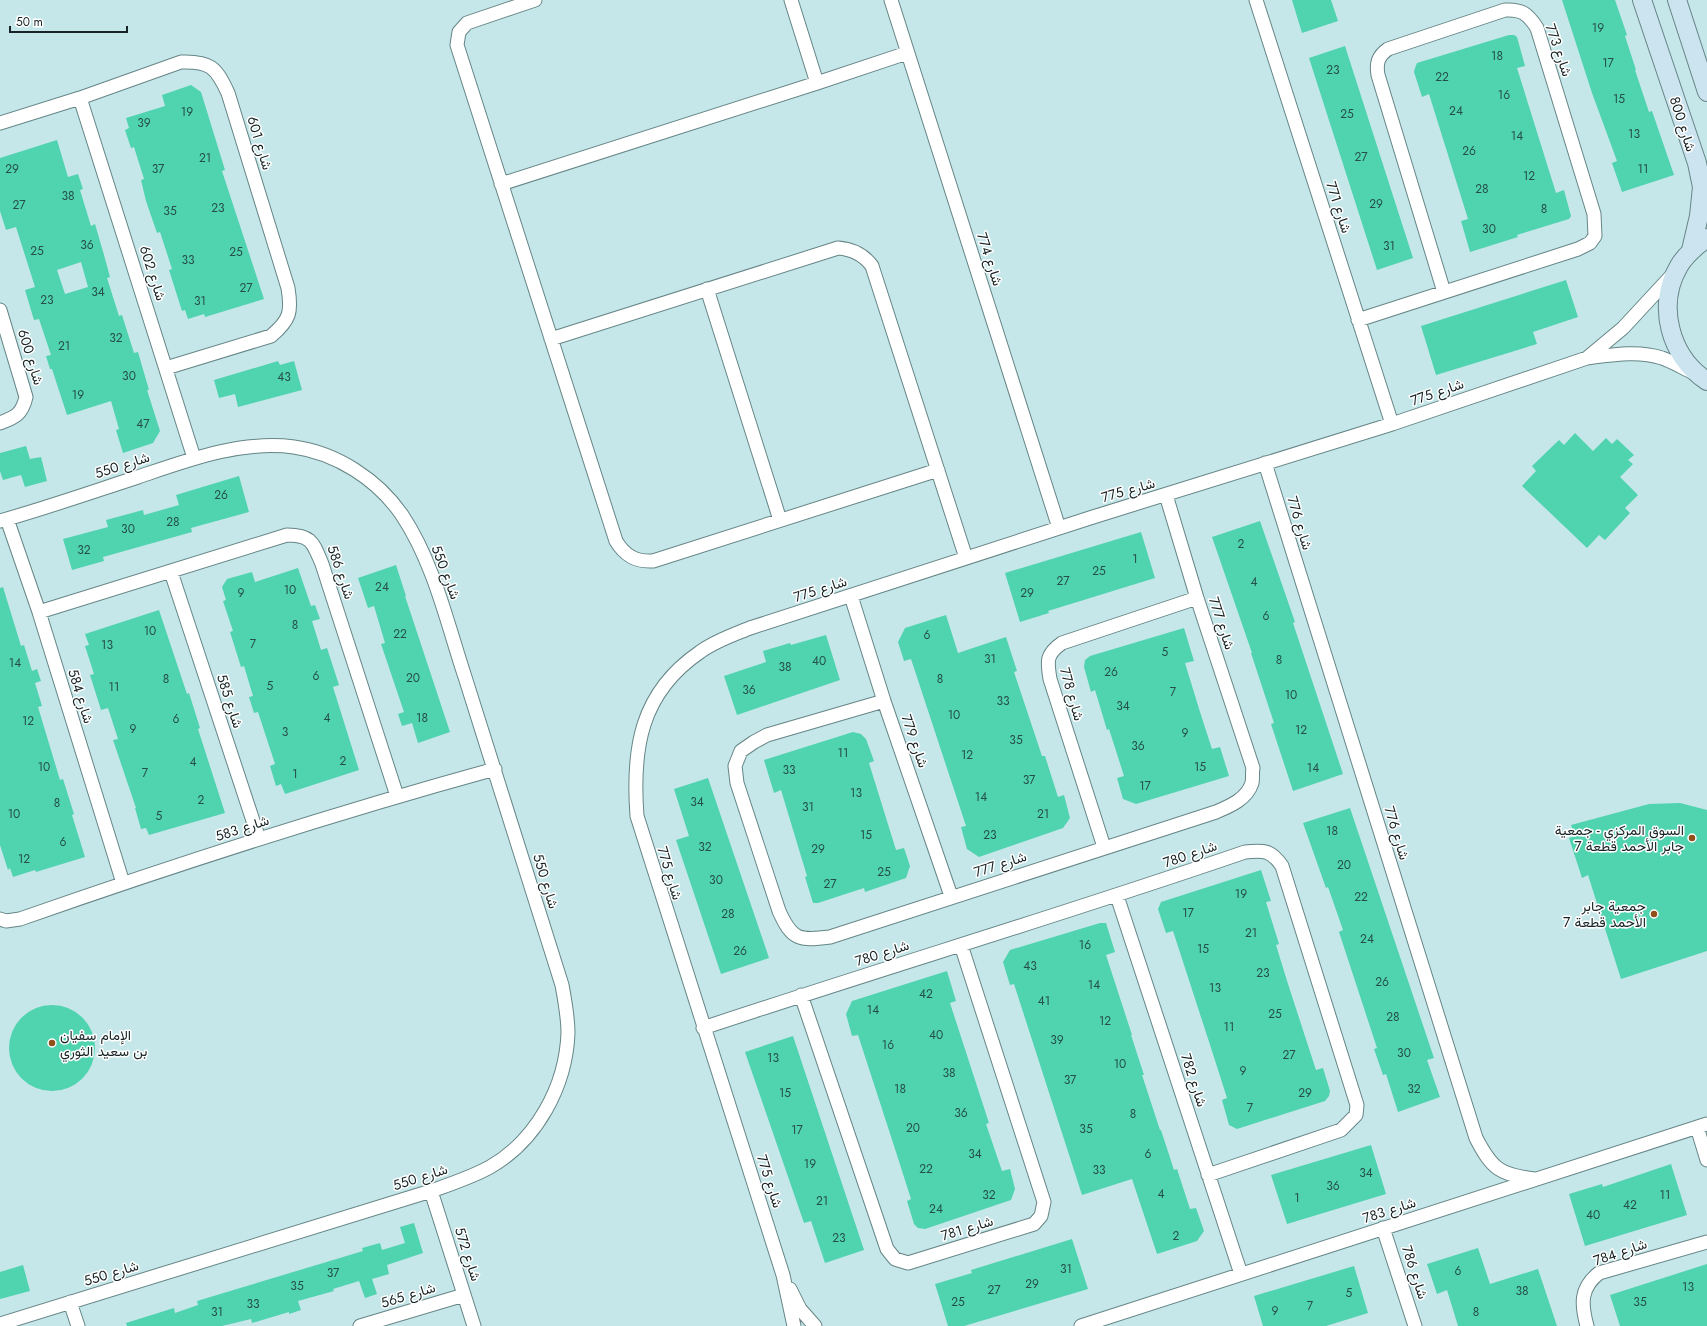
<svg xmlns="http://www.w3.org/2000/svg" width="1707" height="1326" font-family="Jost,Vazirmatn,sans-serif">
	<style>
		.building { fill: #50d3af; fill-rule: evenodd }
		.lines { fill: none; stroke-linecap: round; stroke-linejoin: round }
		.street-casing { stroke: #668586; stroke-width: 15 }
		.secondary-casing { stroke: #668586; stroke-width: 20 }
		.street { stroke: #fff; stroke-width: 13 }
		.secondary { stroke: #cbe4ef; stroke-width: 18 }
		.poi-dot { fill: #904f1a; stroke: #fff; stroke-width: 1.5 }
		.labels { text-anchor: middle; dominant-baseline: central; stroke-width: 3; stroke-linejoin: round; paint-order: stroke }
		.number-label { font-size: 12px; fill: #254f47 }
		.street-label { font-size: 14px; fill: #172324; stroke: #fff }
		.poi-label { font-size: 14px; fill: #172324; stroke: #fff; text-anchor: end }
	</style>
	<rect width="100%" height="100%" fill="#c5e7e9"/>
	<path class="building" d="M1292,0H1331L1338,21L1302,33Z
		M1562,0H1615L1627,35L1625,36L1636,70H1635L1649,112L1652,111L1674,175L1622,192L1612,163L1617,161L1592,93Z
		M1509,35H1514L1517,37L1525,66L1517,68L1556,193L1564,190L1571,216L1569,219L1517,235L1518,237L1470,252L1461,221L1468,219L1429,94L1422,97L1414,72L1415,68L1417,63Z
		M1345,46L1413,258L1377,270L1309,58Z
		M191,85L201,92L225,170L222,171L264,299L205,317L204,314L188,319L185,310L182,311L169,270L172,269L160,232L157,233L146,201L141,180L144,179L134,147L131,148L125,130L129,128L126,118L165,106L162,95Z
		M57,140L68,177L78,174L83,189L80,190L91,226L95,224L104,255L110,277L107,278L119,316L122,315L134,353L138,352L149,390H147L160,431L153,443L123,453L116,430L119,429L111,401L67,415L52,369H50L46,356L51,355L39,319L34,320L25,290L35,287L16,227L6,230L0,211V158ZM81,262L88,287L65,294L57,270Z
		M1566,280L1578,317L1533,332L1537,344L1436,375L1421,326Z
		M278,361L280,365L294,361L302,390L238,407L235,394L219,398L214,380Z
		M1575,433L1593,451L1606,438L1612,444L1617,439L1634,455L1628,460L1633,464L1620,477L1638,495L1625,508L1630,513L1605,540L1599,535L1587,548L1522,486L1536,471L1532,466L1559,440L1564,445Z
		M26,446L30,459L41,457L47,481L25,487L21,475L3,480L0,471V453Z
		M239,476L249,512L191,528L192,532L103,557L104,561L72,570L63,539L108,527L106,520L143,510L144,515L179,505L176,495Z
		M1260,521L1295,622L1293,623L1343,774L1293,791L1271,724L1274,723L1251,653H1252L1212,537Z
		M1141,532L1155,578L1048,611L1049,613L1020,622L1005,573Z
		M396,565L406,596H405L450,732L418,743L412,723L402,726L398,714L404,712L381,644L385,643L374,606L368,608L358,578Z
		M298,568L311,606L315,605L320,619L312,621L321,650L327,648L339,685L333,687L359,770L285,794L281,784L276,786L270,766L275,764L258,712L254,713L249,697L253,696L244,666L241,667L230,632L233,631L223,601L226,600L222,587L227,579L252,572L255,582Z
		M3,587L21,646L24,645L32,671L37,669L41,681L35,683L42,706L38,707L60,780L63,779L74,814L72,815L85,857L36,872L35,870L13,877L10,868L8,870L0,845V588Z
		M159,610L187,694L189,693L200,728L198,729L225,813L149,835L146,828L141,829L135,808H136L113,740L118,739L108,708L101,710L90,675L94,674L85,646L89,645L85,634Z
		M946,615L958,653L1006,637L1017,671L1014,672L1042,756H1045L1058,797L1064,795L1070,818L1063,828L979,857L967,849L961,827L966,826L911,659L904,661L898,642L905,628Z
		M1184,628L1194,661L1185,663L1200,712L1212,749L1220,747L1229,776L1136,804L1123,799L1117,778L1124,776L1109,729L1107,730L1095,690L1091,692L1084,667L1085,660L1090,656Z
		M826,635L840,680L737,715L724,676L766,662L763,651L790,643L791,645Z
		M853,732L861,734L866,739L874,761L869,763L896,850L904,848L910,866L906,878L865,892L864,888L818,903H813L805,877L807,876L781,790L774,793L764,760Z
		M708,778L769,958L721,974L676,840L689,836L674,789Z
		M1680,803L1707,810V951L1621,979L1588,875L1582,878L1569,838L1575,836L1571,825L1649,804Z
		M1350,808L1434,1058L1427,1060L1440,1097L1398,1112L1386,1074L1383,1075L1374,1049L1377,1048L1339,932L1343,930L1328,887L1326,888L1303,823Z
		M1261,870L1271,901L1266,902L1279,944L1276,945L1288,984L1316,1070L1323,1068L1330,1091L1329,1096L1325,1101L1237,1129L1229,1125L1222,1100L1227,1098L1212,1051L1173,931L1166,933L1158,909L1161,902Z
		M1100,923H1106L1115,952L1106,955L1132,1035H1131L1144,1075H1142L1160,1130H1161L1174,1170L1177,1169L1190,1209L1196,1208L1204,1231L1197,1241L1157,1254L1132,1179L1082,1195L1014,984L1010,985L1003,962L1010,950Z
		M947,971L956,1001L950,1003L989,1123L986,1124L1002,1171L1010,1169L1015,1189L1011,1200L925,1229L918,1228L914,1224L907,1201L911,1199L896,1152L858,1035L852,1036L846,1014L852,1001Z
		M9 1048a43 43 0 1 1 86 0a43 43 0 1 1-86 0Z
		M793,1036L864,1250L825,1263L811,1221L804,1223L745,1052Z
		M1371,1145L1386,1194L1287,1224L1271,1175Z
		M1671,1164L1687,1215L1585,1246L1569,1194L1602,1184L1603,1187Z
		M414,1223L423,1253L387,1265L389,1274L372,1279L377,1294L365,1298L359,1281L333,1289L334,1291L298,1301L301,1310L289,1314V1312L252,1323L251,1319L222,1326H127L126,1323L174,1308L175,1313L198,1305L197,1301L363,1251L362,1248L380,1243L382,1250L405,1243L400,1227Z
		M1072,1239L1088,1289L964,1326H948L935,1284L972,1273L971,1270Z
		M1478,1248L1490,1284L1538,1269L1557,1326H1458L1447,1290L1437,1294L1427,1264Z
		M1707,1264V1326H1620L1610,1295Z
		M23,1265L30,1291L0,1299V1272Z
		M1354,1266L1368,1313L1326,1326H1263L1254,1296Z"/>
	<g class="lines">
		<g class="street-casing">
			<path id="street" d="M535,0L467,23L459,32L457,45L616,541C625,556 636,562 653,561L938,470
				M791,0L817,83
				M891,0L1059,528
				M1256,0L1392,424
				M80,98L194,458
				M0,123L80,98L181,62C210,61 216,67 228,93L288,288C292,312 290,320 271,336L166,368
				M501,184L817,83L907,53
				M707,289L780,520
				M0,310L26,397C22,414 16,417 0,423
				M1358,320L1578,249L1590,243L1595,236L1594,214L1537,28C1528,14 1522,9 1505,10L1388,49C1378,56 1376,63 1378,75L1444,292
				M551,339L838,248C852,249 864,255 872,266L966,558
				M1587,358L1623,328L1673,274
				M1265,463L1476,1138C1492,1169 1500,1175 1535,1179
				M7,519L39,612L123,883
				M0,521C46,508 92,492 138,477C188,460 241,440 294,447C337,453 378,480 402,515C434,563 447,623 465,677C498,779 530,882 562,985C565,1001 568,1017 568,1033C566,1086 537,1140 490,1167C472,1177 451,1184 431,1191L0,1324
				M171,572L259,839
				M851,596L884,701L951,896
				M39,612L287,535C312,535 313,543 322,564L397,796
				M884,701L767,735L754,742L741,751L735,766L737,783L779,911C792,940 799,941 830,937L1216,812C1230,806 1247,799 1252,783C1253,779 1252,772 1253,768L1197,598L1166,495
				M1104,847L1050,679C1047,661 1046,654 1062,643L1197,598
				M1117,896L1241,1274
				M0,919L6,921L20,919C177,864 335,813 495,769
				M801,995L887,1249L895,1259L908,1263L1034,1224L1041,1216L1044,1202L961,945
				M703,1028C883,968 1065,914 1245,852C1264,850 1271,850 1282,866L1357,1105L1356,1115L1341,1130L1208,1175
				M1697,1127L1707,1160
				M431,1191L474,1326
				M1383,1228L1415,1326
				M790,1289L800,1309L815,1326
				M70,1302L78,1326
				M360,1326L464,1295
				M794,1326L783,1275L637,816C632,749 640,693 700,652C715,641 733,635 750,628L1093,517L1392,424L1587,358C1611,355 1638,350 1662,358C1673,362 1683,368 1694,373
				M1081,1326L1707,1124
				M1587,1326C1581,1304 1580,1288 1599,1273L1707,1242"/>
		</g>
		<g class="secondary-casing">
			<path id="secondary" d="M1642,0L1697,163L1702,187L1699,216L1691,250
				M1677,0L1707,92
				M1707,238C1696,246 1686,254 1679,266C1656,305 1670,357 1707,381"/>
		</g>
		<use href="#street" class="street"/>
		<use href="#secondary" class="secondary"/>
	</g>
	<g class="poi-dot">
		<circle cx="1692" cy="838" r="4"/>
		<circle cx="1654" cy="914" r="4"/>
		<circle cx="52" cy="1043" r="4"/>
	</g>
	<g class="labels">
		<g class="number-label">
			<text x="1598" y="28">19</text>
			<text x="1497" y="56">18</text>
			<text x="1608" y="63">17</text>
			<text x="1333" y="70">23</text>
			<text x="1442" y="77">22</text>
			<text x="1504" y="95">16</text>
			<text x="1619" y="99">15</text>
			<text x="1456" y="111">24</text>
			<text x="187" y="112">19</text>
			<text x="1347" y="114">25</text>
			<text x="144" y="123">39</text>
			<text x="1634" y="134">13</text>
			<text x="1517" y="136">14</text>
			<text x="1469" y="151">26</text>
			<text x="1361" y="157">27</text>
			<text x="205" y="158">21</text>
			<text x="12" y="169">29</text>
			<text x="158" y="169">37</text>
			<text x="1643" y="169">11</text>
			<text x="1529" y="176">12</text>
			<text x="1482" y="189">28</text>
			<text x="68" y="196">38</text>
			<text x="1376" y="204">29</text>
			<text x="19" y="205">27</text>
			<text x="218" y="208">23</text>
			<text x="1544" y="209">8</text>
			<text x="170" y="211">35</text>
			<text x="1489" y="229">30</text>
			<text x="87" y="245">36</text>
			<text x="1389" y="246">31</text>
			<text x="37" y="251">25</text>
			<text x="236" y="252">25</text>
			<text x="188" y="260">33</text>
			<text x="246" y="288">27</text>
			<text x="98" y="292">34</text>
			<text x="47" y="300">23</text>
			<text x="200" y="301">31</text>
			<text x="116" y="338">32</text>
			<text x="64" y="346">21</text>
			<text x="129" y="376">30</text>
			<text x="284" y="377">43</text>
			<text x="78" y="395">19</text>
			<text x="143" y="424">47</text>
			<text x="221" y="495">26</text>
			<text x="173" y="522">28</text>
			<text x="128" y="529">30</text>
			<text x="1241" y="544">2</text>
			<text x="84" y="550">32</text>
			<text x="1135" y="559">1</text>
			<text x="1099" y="571">25</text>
			<text x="1063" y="581">27</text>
			<text x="1254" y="582">4</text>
			<text x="382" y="587">24</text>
			<text x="290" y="590">10</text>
			<text x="241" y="593">9</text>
			<text x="1027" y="593">29</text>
			<text x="1266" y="616">6</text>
			<text x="295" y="625">8</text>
			<text x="150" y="631">10</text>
			<text x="400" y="634">22</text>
			<text x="927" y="635">6</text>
			<text x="253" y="644">7</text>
			<text x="107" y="645">13</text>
			<text x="1165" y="652">5</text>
			<text x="990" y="659">31</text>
			<text x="1279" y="660">8</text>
			<text x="819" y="661">40</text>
			<text x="15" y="663">14</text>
			<text x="785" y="667">38</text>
			<text x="1111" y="672">26</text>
			<text x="316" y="676">6</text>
			<text x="413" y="678">20</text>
			<text x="166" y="679">8</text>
			<text x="940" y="679">8</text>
			<text x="270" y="686">5</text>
			<text x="114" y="687">11</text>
			<text x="749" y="690">36</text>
			<text x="1173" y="692">7</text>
			<text x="1291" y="695">10</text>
			<text x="1003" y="701">33</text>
			<text x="1123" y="706">34</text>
			<text x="954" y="715">10</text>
			<text x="327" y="718">4</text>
			<text x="422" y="718">18</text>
			<text x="176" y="719">6</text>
			<text x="28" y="721">12</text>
			<text x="133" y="729">9</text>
			<text x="1301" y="730">12</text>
			<text x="285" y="732">3</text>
			<text x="1185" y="733">9</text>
			<text x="1016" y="740">35</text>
			<text x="1138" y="746">36</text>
			<text x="843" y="753">11</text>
			<text x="967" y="755">12</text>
			<text x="343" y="761">2</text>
			<text x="193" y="762">4</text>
			<text x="44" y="767">10</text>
			<text x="1200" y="767">15</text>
			<text x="1313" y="768">14</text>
			<text x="789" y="770">33</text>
			<text x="145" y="773">7</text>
			<text x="295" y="774">1</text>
			<text x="1029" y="780">37</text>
			<text x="1145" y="786">17</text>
			<text x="856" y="793">13</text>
			<text x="981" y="797">14</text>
			<text x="201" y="800">2</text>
			<text x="697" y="802">34</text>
			<text x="57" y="803">8</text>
			<text x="808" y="807">31</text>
			<text x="14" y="814">10</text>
			<text x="1043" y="814">21</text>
			<text x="159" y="816">5</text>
			<text x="1332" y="831">18</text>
			<text x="866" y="835">15</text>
			<text x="990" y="835">23</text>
			<text x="63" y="842">6</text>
			<text x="705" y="847">32</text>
			<text x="818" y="849">29</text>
			<text x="24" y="859">12</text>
			<text x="1344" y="865">20</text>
			<text x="884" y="872">25</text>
			<text x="716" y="880">30</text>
			<text x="830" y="884">27</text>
			<text x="1241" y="894">19</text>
			<text x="1361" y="897">22</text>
			<text x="1188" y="913">17</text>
			<text x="728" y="914">28</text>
			<text x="1251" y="933">21</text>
			<text x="1367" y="939">24</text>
			<text x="1085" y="945">16</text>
			<text x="1203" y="949">15</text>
			<text x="740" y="951">26</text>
			<text x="1030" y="966">43</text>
			<text x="1263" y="973">23</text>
			<text x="1382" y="982">26</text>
			<text x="1094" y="985">14</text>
			<text x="1215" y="988">13</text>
			<text x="926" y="994">42</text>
			<text x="1044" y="1001">41</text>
			<text x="873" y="1010">14</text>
			<text x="1275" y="1014">25</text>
			<text x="1393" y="1017">28</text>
			<text x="1105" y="1021">12</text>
			<text x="1229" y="1027">11</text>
			<text x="936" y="1035">40</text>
			<text x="1057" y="1040">39</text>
			<text x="888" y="1045">16</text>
			<text x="1404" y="1053">30</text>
			<text x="1289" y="1055">27</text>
			<text x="773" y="1058">13</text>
			<text x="1120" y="1064">10</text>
			<text x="1243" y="1071">9</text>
			<text x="949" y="1073">38</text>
			<text x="1070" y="1080">37</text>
			<text x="900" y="1089">18</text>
			<text x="1414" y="1089">32</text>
			<text x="785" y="1093">15</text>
			<text x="1305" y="1093">29</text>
			<text x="1250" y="1108">7</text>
			<text x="961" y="1113">36</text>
			<text x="1133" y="1114">8</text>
			<text x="913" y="1128">20</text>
			<text x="1086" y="1129">35</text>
			<text x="797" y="1130">17</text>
			<text x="975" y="1154">34</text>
			<text x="1148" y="1154">6</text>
			<text x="810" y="1164">19</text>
			<text x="926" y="1169">22</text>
			<text x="1099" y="1170">33</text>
			<text x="1366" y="1173">34</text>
			<text x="1333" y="1186">36</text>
			<text x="1161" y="1194">4</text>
			<text x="989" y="1195">32</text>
			<text x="1665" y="1195">11</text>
			<text x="1297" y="1198">1</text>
			<text x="822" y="1201">21</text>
			<text x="1630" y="1205">42</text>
			<text x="936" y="1209">24</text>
			<text x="1593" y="1215">40</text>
			<text x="1176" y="1236">2</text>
			<text x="839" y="1238">23</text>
			<text x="1066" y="1269">31</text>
			<text x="1458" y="1271">6</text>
			<text x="333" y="1273">37</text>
			<text x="1032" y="1284">29</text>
			<text x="297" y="1286">35</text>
			<text x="1688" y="1287">13</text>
			<text x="994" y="1290">27</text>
			<text x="1522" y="1291">38</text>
			<text x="1349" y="1293">5</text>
			<text x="958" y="1302">25</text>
			<text x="1640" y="1302">35</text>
			<text x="253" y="1304">33</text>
			<text x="1310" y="1306">7</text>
			<text x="1275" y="1311">9</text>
			<text x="217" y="1312">31</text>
			<text x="1476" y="1312">8</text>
		</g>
		<g class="street-label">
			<text transform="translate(1559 50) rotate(71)">شارع 773</text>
			<text transform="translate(1683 124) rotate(72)">شارع 800</text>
			<text transform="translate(260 143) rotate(73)">شارع 601</text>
			<text transform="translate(1339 207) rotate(72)">شارع 771</text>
			<text transform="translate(990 259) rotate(72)">شارع 774</text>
			<text transform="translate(153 273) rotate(72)">شارع 602</text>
			<text transform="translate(31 357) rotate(73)">شارع 600</text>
			<text transform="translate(1437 392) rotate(-19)">شارع 775</text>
			<text transform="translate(122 465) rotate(-18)">شارع 550</text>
			<text transform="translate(1128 490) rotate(-16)">شارع 775</text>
			<text transform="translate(1300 523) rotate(73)">شارع 776</text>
			<text transform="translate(341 572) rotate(71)">شارع 586</text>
			<text transform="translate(446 572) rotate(69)">شارع 550</text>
			<text transform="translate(820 589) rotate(-18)">شارع 775</text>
			<text transform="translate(1222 623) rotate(72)">شارع 777</text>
			<text transform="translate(1072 694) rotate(74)">شارع 778</text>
			<text transform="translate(81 696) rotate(73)">شارع 584</text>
			<text transform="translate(230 701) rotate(72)">شارع 585</text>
			<text transform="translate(915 741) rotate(71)">شارع 779</text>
			<text transform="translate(242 828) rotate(-18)">شارع 583</text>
			<text transform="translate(1397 833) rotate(73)">شارع 776</text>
			<text transform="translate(1190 854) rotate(-19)">شارع 780</text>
			<text transform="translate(1000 864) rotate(-18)">شارع 777</text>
			<text transform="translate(670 873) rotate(73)">شارع 775</text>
			<text transform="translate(546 881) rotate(73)">شارع 550</text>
			<text transform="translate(882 953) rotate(-18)">شارع 780</text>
			<text transform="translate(1194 1080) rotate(72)">شارع 782</text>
			<text transform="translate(420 1177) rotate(-18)">شارع 550</text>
			<text transform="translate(770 1181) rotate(72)">شارع 775</text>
			<text transform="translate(1389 1210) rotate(-18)">شارع 783</text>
			<text transform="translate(967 1228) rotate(-17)">شارع 781</text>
			<text transform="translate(1620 1252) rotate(-19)">شارع 784</text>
			<text transform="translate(468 1254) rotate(72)">شارع 572</text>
			<text transform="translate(1415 1272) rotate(72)">شارع 786</text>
			<text transform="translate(111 1273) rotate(-17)">شارع 550</text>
			<text transform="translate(408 1295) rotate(-17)">شارع 565</text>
		</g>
		<g class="poi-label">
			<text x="1684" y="830">السوق المركزي - جمعية<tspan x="1684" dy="16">جابر الأحمد قطعة 7</tspan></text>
			<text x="1646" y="906">جمعية جابر<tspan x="1646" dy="16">الأحمد قطعة 7</tspan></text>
			<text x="60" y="1035" text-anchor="start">الإمام سفيان<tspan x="60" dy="16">بن سعيد الثوري</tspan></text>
		</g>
	</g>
	<path d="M10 26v6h117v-6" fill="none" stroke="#172324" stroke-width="2"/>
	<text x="16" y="26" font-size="12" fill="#172324" stroke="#ffffff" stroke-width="3" paint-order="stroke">50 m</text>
</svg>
